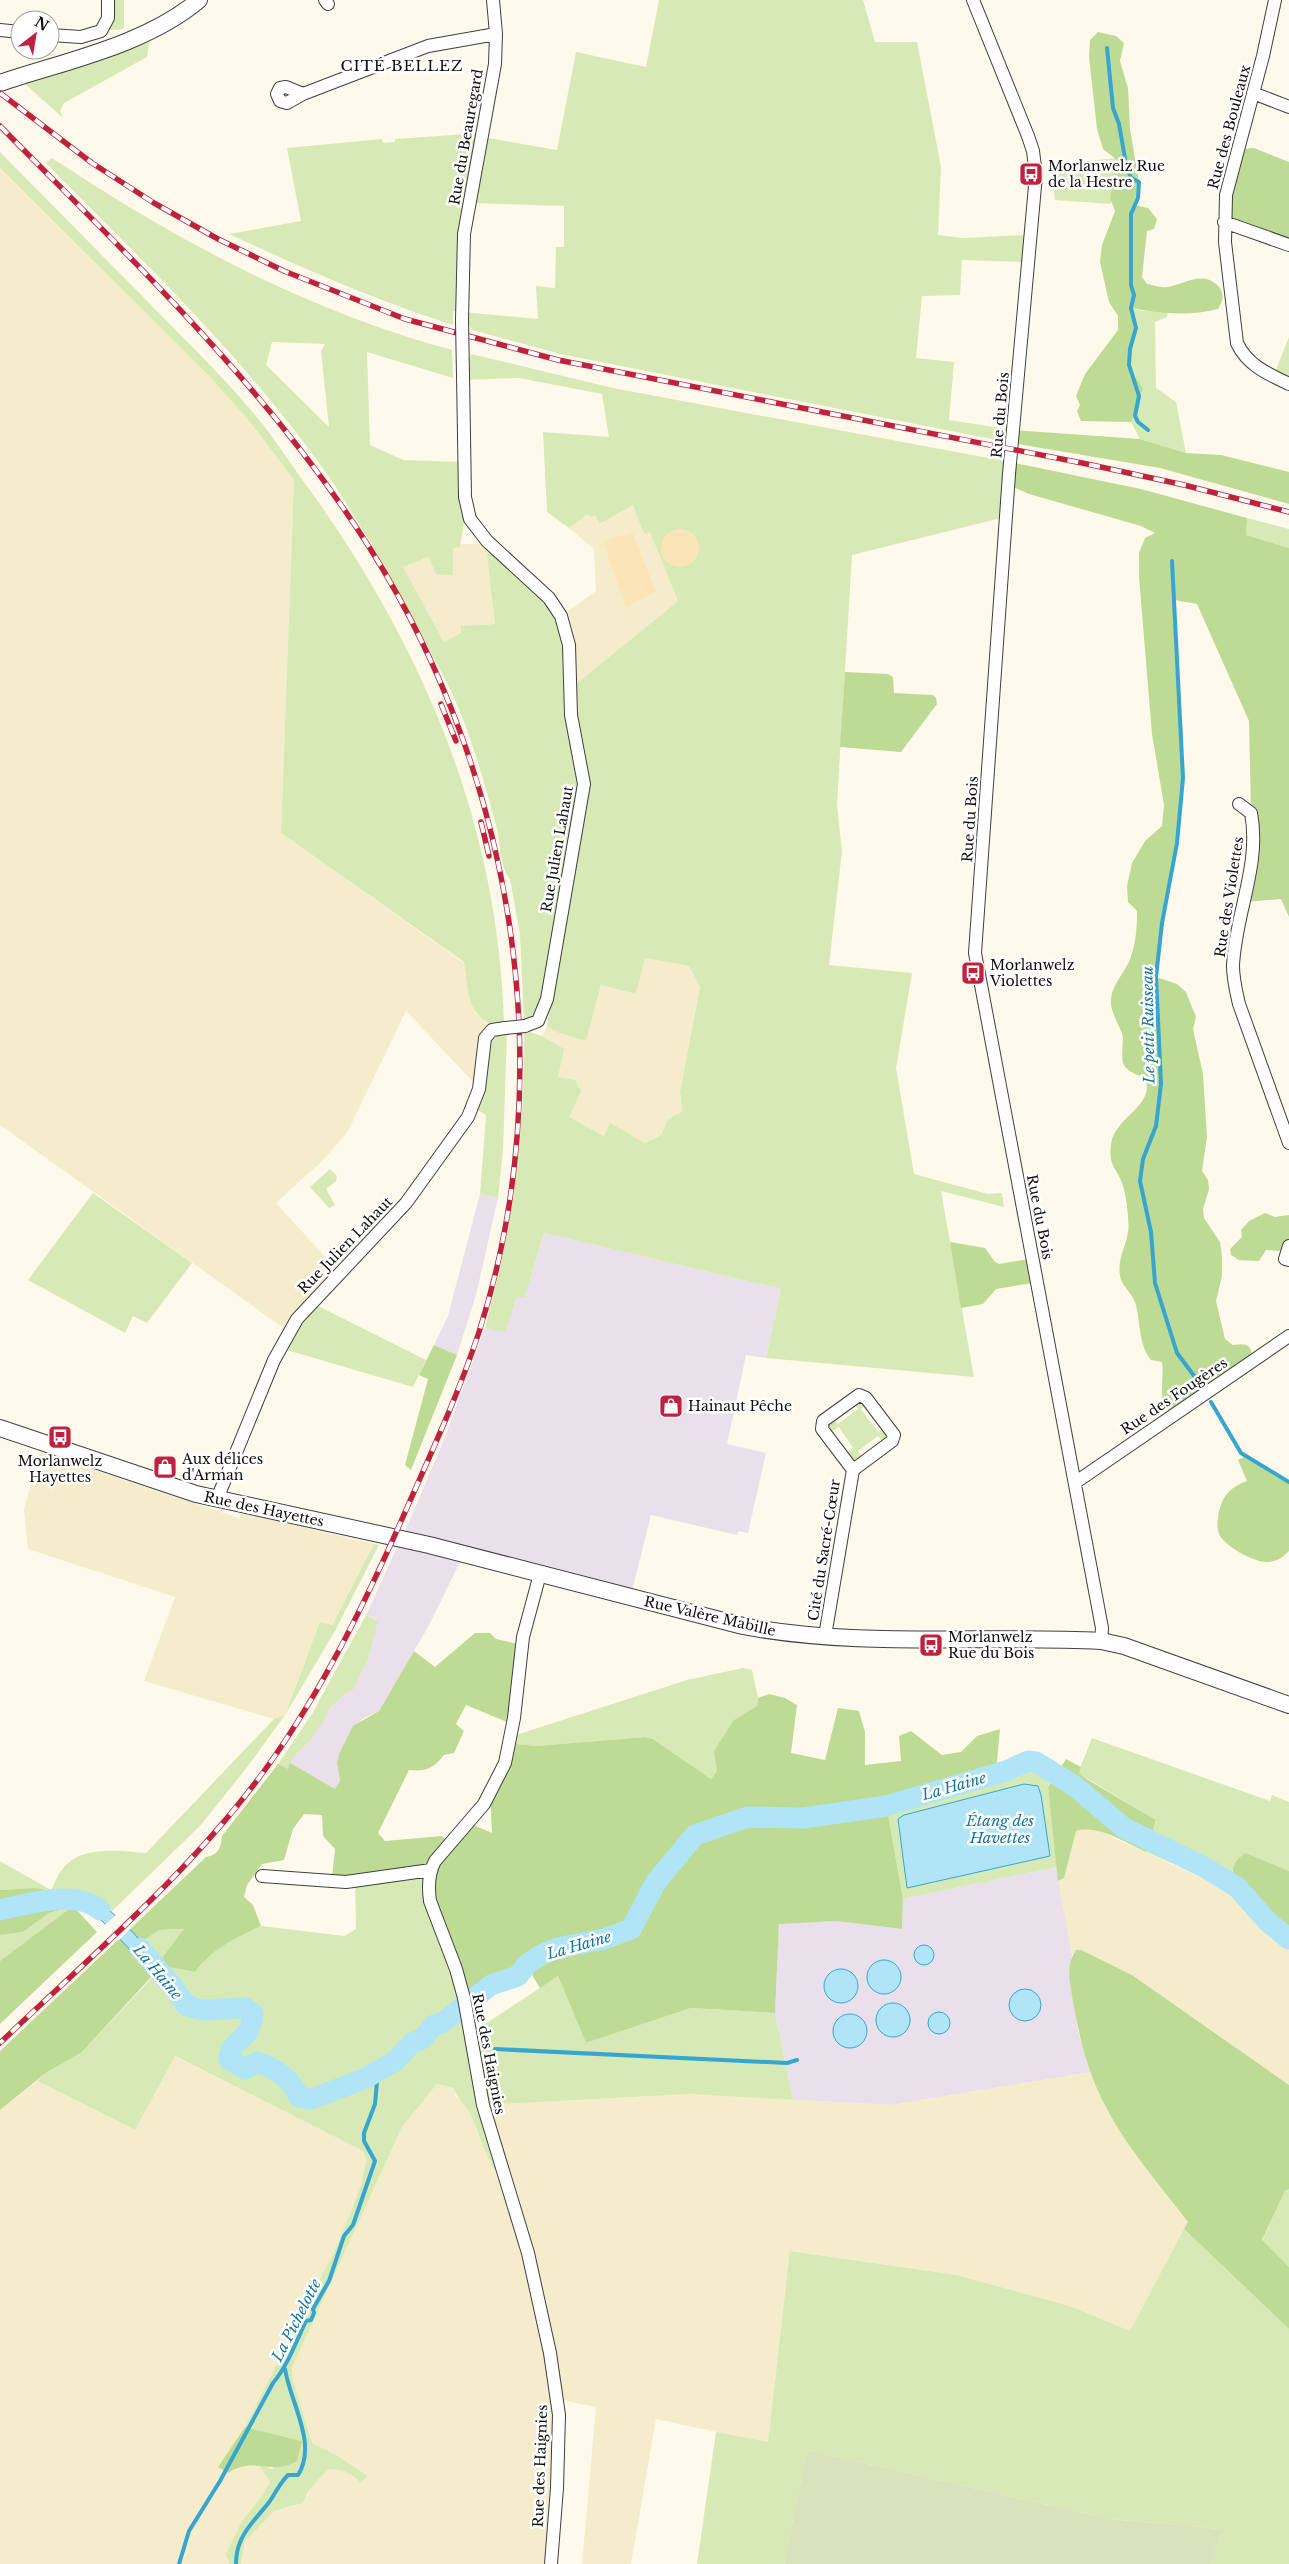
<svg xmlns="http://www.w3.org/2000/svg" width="1289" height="2564" font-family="'Libre Baskerville',serif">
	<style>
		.industrial { fill: #e9e0ec }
		.farmland { fill: #f5eccc }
		.green { fill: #d7eab5; fill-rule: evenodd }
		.forest { fill: #bddb94 }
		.sand { fill: #fbe4b7 }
		.cemetery { fill: #d9e1bd }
		.water { fill: #b0e5f7; stroke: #36a5cf }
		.pier { fill: #fff9ec }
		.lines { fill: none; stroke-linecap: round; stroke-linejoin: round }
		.stream { stroke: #36a5cf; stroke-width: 4 }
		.river { stroke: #b0e5f7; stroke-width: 21 }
		.minor-casing { stroke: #3f3f3f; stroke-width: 14 }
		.tertiary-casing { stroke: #3f3f3f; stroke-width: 18 }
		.minor { stroke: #fff; stroke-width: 12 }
		.tertiary { stroke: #fff; stroke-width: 16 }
		.rail-casing { stroke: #bf223d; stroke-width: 5.5 }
		.rail { stroke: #fff; stroke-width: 4; stroke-dasharray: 11; stroke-linecap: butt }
		.minor-bridge-casing { stroke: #3f3f3f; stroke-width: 14; stroke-linecap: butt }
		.minor-bridge { stroke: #fff; stroke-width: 12 }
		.labels { text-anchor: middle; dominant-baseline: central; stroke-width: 5; stroke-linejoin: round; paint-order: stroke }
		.street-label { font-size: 14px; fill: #0c0c0c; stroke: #fff }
		.poi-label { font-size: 14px; fill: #0c0c0c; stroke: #fff; text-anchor: start }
		.neighbourhood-label { font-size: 15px; letter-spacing: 1px; fill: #0c0c0c; stroke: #fff }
		.water-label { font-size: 15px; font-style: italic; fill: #1474a0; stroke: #fff }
	</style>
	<rect width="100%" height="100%" fill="#fff9ec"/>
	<path class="industrial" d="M480,1194L498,1198L476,1295L457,1355L434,1345L448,1316Z
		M544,1233L781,1289L766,1358L746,1355L727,1444L766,1453L748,1533L738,1531L737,1535L651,1515L632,1591L402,1539L445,1437L485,1328L505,1331L517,1297H525Z
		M398,1545L461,1560L428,1627L379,1711L362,1719L337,1763L340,1781L335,1790L290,1763L298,1749L310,1739L340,1695L353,1689L377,1620L366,1615Z
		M1057,1867L1072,1955L1069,1971L1078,2031L1091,2072L892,2105L793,2100L775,2013L779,1923L836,1921L902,1929L903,1899Z"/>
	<path class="farmland" d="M0,168L211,378L251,423L294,480L281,833L464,963L475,1013L486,1023L498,1028L476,1085L406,1011L347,1133L322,1161L276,1203L339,1272L289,1332L0,1125Z
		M633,505L644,533L650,531L678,601L571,688L561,616L596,591L594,549L569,528L588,514L595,515L599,523Z
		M487,541L541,589L494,603L495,624L461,626V633L444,642L403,567L428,557L453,575V547L460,544H480Z
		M645,958L689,966L700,987L680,1092L682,1113L668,1120L661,1135L645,1143L611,1124L605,1136L568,1117L558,1077L542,1036L547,1026L559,1033L586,1041L601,985L636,994Z
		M40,1452L239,1518L241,1512L374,1544L331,1626L320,1623L285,1715L274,1719L144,1681L175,1597L28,1549L24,1509Z
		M1084,1828L1097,1830L1228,1890L1238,1896L1289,1948V2085L1132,1975L1076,1950L1072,1955L1058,1881L1064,1878L1072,1838L1075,1831Z
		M174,2056L363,2151L366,2161L361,2186L337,2246L245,2427L218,2467L228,2473L240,2466L258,2464L270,2482L262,2496L242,2521L227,2559L229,2564H0V2110L37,2081L135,2130Z
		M1091,2072L1106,2107L1121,2131L1188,2222L1130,2331L1073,2307L957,2275L791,2251L768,2443L656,2419L631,2564H582L596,2407L562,2400L483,2105L689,2094L892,2105Z
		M437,2084L453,2088L456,2097L461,2100L470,2113L493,2170L502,2182L524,2255L552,2391L555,2447L546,2564H241L245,2541L263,2523L274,2511L293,2506L308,2495L311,2488L328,2469H342L351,2473L361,2483L368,2476L338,2456L312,2443L292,2377V2368L402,2127Z"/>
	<path class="green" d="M108,0H124V29L101,31Z
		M659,0H863L875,42H917L941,167L938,235L963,238L1024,235L1022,262L962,260L960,295L922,296L916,358L954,362L949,420L1014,430L1012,443L560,354L472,330L462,312L453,311V325C375,300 304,269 229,234L301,221L287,148L382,139L383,143L395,142V139L482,133V137L557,150L576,52L646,67ZM469,203L564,206V247H556L555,288L536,286L538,319L462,312Z
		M151,30L147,57L64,103L60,111L63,118L25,84L93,53Z
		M0,152C50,203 100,253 150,304C187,342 226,379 260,421C274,438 286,457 299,475C419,638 497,816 504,1020L498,1028C466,1016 469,992 464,962L281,833L294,480L251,423L211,378L0,168Z
		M52,158C176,240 307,311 452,350L453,378L367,352L370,445L403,460L465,462L470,519L464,522L460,547L453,548V575H437L428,557L403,567L444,642L461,633V626L495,624L487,554L491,553L556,606L571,688L678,601L650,532L644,534L633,505L599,524L595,515L590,517L588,514L569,528L547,512L543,432L609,437L602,394L519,378L463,380L471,354L613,388L1010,462L1001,518L852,555L837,804L842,851L829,965L912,973L896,1068L914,1174L988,1194L1002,1193L1004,1207L941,1191L974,1377L766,1358L781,1289L544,1233L525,1297H517L505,1332L485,1328C512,1230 526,1132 524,1030L542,1036L564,1049L558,1077L575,1080L581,1091L569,1117L604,1136L610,1123L645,1143L661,1135L668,1119L682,1112L680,1092L700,987L689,966L645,958L636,994L601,985L586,1041L559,1033L547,1026L549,1012L547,1000L537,1016L524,1022L520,935L510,879C499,865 501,843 496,825C484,781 467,721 446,681C409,612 373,542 329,477C248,361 145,263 46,163ZM272,342L325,344L321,351L329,427L266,365Z
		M1116,158L1111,204L1055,200L1051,165Z
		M1131,308L1143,311L1168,312L1167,317L1155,322L1156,388L1176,402L1186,453L1140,439L1131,422L1135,416L1141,385L1133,376L1129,365L1130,349L1135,338Z
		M1289,337V384L1275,372Z
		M1247,518L1289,529V548L1246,535Z
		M507,1032L503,1150L498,1198L480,1194L486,1115L474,1108L489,1039Z
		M330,1169L337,1176L336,1181L326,1189L335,1205L329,1208L310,1187Z
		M93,1193L192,1263L147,1323L133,1316L125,1333L28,1280Z
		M310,1302L426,1360L413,1387L280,1348Z
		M858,1398L867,1404L861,1409L878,1432L884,1428L890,1435L883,1442L878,1436L858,1451L862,1457L852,1461L846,1453L853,1448L839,1427L831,1432L827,1426L834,1419L838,1424L858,1409L853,1402Z
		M374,1544L379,1545L335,1631L285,1715L248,1766L200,1826L111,1912C76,1887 41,1888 0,1890V1861L51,1890C55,1882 59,1872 65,1866C84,1845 122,1851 146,1853L274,1719L285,1715L320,1622L332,1625Z
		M366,1615L378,1621L369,1656L353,1690C328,1701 327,1720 311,1739C301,1750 292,1755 288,1770L278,1764L312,1714Z
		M743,1668L752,1670L758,1698L757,1706L734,1720L715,1751L717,1771L711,1779L653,1739L645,1737L536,1746L516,1744L511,1750L515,1733L519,1734L687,1680Z
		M1092,1738L1270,1801L1272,1795L1289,1802V1871L1246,1853L1232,1870L1233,1878L1270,1920L1289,1936V1948L1238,1896L1211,1880L1146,1852L1156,1820L1078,1773Z
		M997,1762L1030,1766L1052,1777L1048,1787L1057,1867L903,1899L888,1814L987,1784L986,1777Z
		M429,1867L502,2182C486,2161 481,2136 470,2114C465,2104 457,2098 453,2088L437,2084L402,2127L292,2368V2377L312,2443L338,2456L368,2476L361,2483C350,2472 343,2469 328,2469L311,2488L302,2503L274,2511L263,2523L245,2541L241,2564H229L226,2554L242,2521L262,2496L270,2482L258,2464L272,2469L302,2441L245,2427L337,2246L361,2186L366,2161L363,2151L175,2056L135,2130L37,2081L47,2072L81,2053L163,1966L195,1972L206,1958L219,1947L261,1926L344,1936L356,1929L355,1874Z
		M74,1907L0,1961V1935L23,1932L49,1913Z
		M185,1929L159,1962L142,1942L159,1930Z
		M558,1976L586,2043L691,2008L775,2013L793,2100L689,2094L483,2105L470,2034Z
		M1289,2189V2267L1262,2241L1285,2191Z
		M1184,2229L1289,2329V2564H1211L1220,2529L1109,2519L807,2450L784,2564H697L716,2432L768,2442L790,2251L957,2275L1073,2307L1130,2331Z"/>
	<path class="forest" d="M1098,32L1116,36L1124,43L1120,61L1128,88L1130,129L1139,182L1135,205L1148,208L1157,219L1154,229L1147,231L1142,277L1147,284C1153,285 1161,288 1167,287C1184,285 1203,269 1219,287C1225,295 1223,301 1218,309C1191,316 1159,314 1132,308C1132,315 1136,321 1136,328C1138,341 1127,352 1130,366C1132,376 1140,381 1143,390C1135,399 1138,412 1131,422L1081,421L1077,411L1080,405L1076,396L1085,374L1118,330V316L1109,302L1100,262L1102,245L1115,211L1110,198L1116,159L1103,149L1097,129L1089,57L1090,40Z
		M1254,148L1289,162V245L1224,222L1243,149Z
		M1014,430L1140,439L1186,453L1221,455L1289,472V504L1160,468L1012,443Z
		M1010,462L1141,489L1247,518L1246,535L1289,548V917L1281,899L1245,902L1251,813L1249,721L1197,604L1174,600C1177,659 1184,719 1183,778C1181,845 1164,911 1156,977L1177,984L1186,992L1196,1017L1193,1029L1203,1074L1207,1137L1202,1171L1208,1180L1209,1189L1203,1209L1204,1218L1220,1242L1222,1257V1276L1216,1301L1225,1339L1233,1345C1245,1343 1252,1344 1252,1357L1173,1415C1155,1401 1165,1381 1162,1362L1151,1360C1138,1344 1141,1322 1135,1302C1132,1293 1121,1285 1120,1276C1117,1259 1126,1247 1128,1232C1130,1224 1126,1194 1123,1186C1118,1168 1108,1169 1111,1144C1115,1116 1156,1106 1145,1078C1118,1068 1122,1064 1123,1038C1123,1030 1109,1013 1111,998C1113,985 1122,975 1128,964C1136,946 1137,930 1137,911L1128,902L1127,886L1132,863L1145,841L1162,826L1164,805L1152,734L1139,577V553L1145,538L1155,533L1141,526L1029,494L1013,487Z
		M845,672L888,674L893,677L894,693L933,695L936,698L937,704L901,752L840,747Z
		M1265,1213L1275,1217L1289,1215V1248L1279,1251L1266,1250L1259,1261L1239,1260L1231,1255L1230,1249L1242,1237L1241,1230L1249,1221Z
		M950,1242L985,1248L995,1262L999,1264L1029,1259L1033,1283L996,1289L983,1304L961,1308Z
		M434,1345L457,1355L411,1470L405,1465L428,1379L419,1375Z
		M1246,1456L1289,1482V1551C1283,1557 1278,1561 1269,1562C1255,1563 1228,1548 1220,1536C1217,1530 1217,1523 1218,1517C1221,1498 1228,1488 1247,1481L1238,1460Z
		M475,1633H490L496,1639L518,1644L507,1722L466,1705L456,1724L464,1731L454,1753L444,1755C434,1768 426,1772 409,1770L378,1833L385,1841L442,1836L448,1843L429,1867L355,1874L347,1878L332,1877L335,1849L323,1836L322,1815L304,1814L293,1829L284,1860L262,1864L247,1885L244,1897L253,1905L261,1926C235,1939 212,1948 195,1972L163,1966L159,1962L184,1929L159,1930L142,1942L129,1930L206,1857C218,1855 221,1848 222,1836L278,1764L288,1769L290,1763L335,1789L340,1781L337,1763L339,1754L353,1726L379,1711L414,1651L435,1667Z
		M769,1694L785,1698L797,1705L791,1753L825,1760L838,1708L859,1711L865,1732V1765L901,1761L899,1736L911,1731L942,1755L961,1752L977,1736L1000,1729L997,1762L986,1777L987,1784L888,1814L903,1899L902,1929L836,1921L779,1924L775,2013L691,2008L586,2043L558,1976L540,1988L525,1963L517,1974L489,1983L468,1999L456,1969L429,1877L469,1823L492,1833L490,1792L516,1744L536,1746L645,1737L653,1739L711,1779L717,1771L714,1751L734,1720L757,1706L758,1698Z
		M1066,1759L1081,1767L1079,1773L1088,1780L1156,1820L1146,1852C1126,1843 1098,1824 1076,1831L1064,1878L1058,1881L1048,1787Z
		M1246,1853L1289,1871V1936L1270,1920L1233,1878C1231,1866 1236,1859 1246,1853Z
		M36,1888L74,1895V1907L97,1932L0,2024V1961L72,1907L49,1913L23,1932L0,1935V1890Z
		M120,1938L154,1974L81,2053L47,2072L0,2110V2051Z
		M1076,1950H1081L1132,1975L1289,2085V2189L1285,2191L1262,2240L1289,2267V2329L1184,2229L1188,2222C1160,2185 1127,2148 1106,2107C1088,2074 1079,2037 1073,2001C1070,1983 1065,1966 1076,1950Z
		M245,2427L302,2441L297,2461C269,2477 256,2455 228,2473L218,2467Z"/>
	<path class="sand" d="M661 548a19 19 0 1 1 38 0a19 19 0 1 1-38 0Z
		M632,532L656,592L626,608L603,541Z"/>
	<path class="cemetery" d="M807,2450L1109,2519L1221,2529L1211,2564H784Z"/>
	<path class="water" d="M1024,1784L1038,1786L1041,1795L1050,1856L907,1888L898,1819L904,1815Z
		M74,1895C112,1900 138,1940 163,1966L154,1974L102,1921L88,1909L74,1907Z
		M914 1955a10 10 0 1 1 20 0a10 10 0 1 1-20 0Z
		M867 1977a17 17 0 1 1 34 0a17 17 0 1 1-34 0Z
		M824 1986a17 17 0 1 1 34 0a17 17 0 1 1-34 0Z
		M1009 2005a16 16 0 1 1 32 0a16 16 0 1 1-32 0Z
		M876 2020a17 17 0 1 1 34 0a17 17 0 1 1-34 0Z
		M928 2023a11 11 0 1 1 22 0a11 11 0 1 1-22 0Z
		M833 2031a17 17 0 1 1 34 0a17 17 0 1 1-34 0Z"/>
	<path class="pier" d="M117,1914L131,1928L119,1940L104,1926Z"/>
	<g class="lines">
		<path class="stream" d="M1107,48L1113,108L1119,124L1126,164L1131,178L1139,182L1138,198L1131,214V285L1134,295L1131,308L1136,328L1130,349L1129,365L1139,396L1135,416L1138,422L1148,430
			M1172,561L1183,778L1177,843L1162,923L1156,977L1161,1084L1156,1126L1143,1159L1140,1181L1151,1232L1155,1283L1177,1353L1201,1385
			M1211,1402L1241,1453L1289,1482
			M495,2049L787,2063L797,2060
			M179,2564L189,2531L220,2481L273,2383C288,2365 296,2342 306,2321L311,2320L314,2313L313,2309L329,2281L344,2236L353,2225L375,2161L364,2141V2133L375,2104L377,2082L372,2074
			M236,2564C236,2535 254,2522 270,2501C276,2492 280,2483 288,2475H298C318,2444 290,2402 285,2369"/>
		<path class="river" d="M0,1910C28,1904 77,1889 100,1910
			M140,1948L174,1988L186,2005L201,2010L245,2008L253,2014C252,2019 252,2025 249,2030C242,2042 230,2043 229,2059L245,2069L257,2062C276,2068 291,2079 299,2097L312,2099L366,2078L394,2062L412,2043L422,2039L434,2025L442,2023L491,1985L518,1976L527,1964L541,1955L557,1948L604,1939L631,1929L656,1882L695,1835L748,1817L804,1818L886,1806L1006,1771L1028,1761L1036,1762L1076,1787L1124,1828L1204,1867L1237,1887L1268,1922L1289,1939"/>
		<g class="minor-casing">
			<path id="minor" d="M325,0L328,4
				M973,0L1028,136L1033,151L1036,175L1009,474L975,953L1102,1628L1101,1641
				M1275,0L1263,56L1226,195L1225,242L1237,343C1247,365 1268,374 1289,384
				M0,30L20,32
				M50,35L81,37L101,31L108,18V0
				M1253,93L1289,107
				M303,94L286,87L280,88L277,94L280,101L287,103L303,94L428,46L496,34
				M1224,222L1289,245
				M462,320L464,234L495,64L496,34L493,0
				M463,375L465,497L470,519L487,541L549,598L561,616L569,645L571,715L584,784L547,999L538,1021L525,1026
				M1239,804L1251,813C1261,865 1235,914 1233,966C1233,979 1236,991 1239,1004L1289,1143
				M1289,1246L1285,1259L1289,1260
				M1076,1482L1289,1336
				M217,1499L274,1360L297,1319L406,1203L468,1117L479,1089L485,1038L492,1030L505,1028
				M540,1574L523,1637L514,1718L505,1763L484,1804L435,1861C428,1874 428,1887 430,1901L456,1969L464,1998L483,2105L528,2253L550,2353L559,2415L557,2488L551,2564
				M825,1636L853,1470L892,1441L894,1435L866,1398L859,1395L823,1421L822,1429L853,1470
				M262,1876L346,1882L431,1870"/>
		</g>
		<g class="tertiary-casing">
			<path id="tertiary" d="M0,83C65,61 146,45 199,0
				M0,1428L196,1494L429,1545L743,1626C859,1648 983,1635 1101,1641L1124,1646L1289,1705"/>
		</g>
		<use href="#minor" class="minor"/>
		<use href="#tertiary" class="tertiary"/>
		<g class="rail-casing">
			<path id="rail" d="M0,93L92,163L154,203L218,239L284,271L405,319L558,360L1087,464L1184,485L1289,512
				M0,126C132,260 270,390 371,550C515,779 562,1073 479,1332C459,1393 432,1451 406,1510C367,1599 324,1688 267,1767C192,1871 92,1955 0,2043
				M441,704L456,741
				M481,822L489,856"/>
		</g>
		<use href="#rail" class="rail"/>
		<g class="minor-bridge-casing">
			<path id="minor-bridge" d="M462,320L463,375
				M505,1028L525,1026"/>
		</g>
		<use href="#minor-bridge" class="minor-bridge"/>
	</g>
	<defs>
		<g id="bus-square" transform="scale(1.25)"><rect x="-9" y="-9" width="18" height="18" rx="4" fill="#bf223d" stroke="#fff"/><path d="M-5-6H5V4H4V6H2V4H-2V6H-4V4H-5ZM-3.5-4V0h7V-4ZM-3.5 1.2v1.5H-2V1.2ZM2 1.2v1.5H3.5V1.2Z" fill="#fff"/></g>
		<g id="shop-square" transform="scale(1.25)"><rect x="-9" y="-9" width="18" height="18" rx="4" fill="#bf223d" stroke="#fff"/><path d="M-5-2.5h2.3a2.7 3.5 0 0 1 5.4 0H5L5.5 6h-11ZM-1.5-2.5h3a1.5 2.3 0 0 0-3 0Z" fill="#fff"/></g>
	</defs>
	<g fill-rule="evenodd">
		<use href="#bus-square" x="1031" y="174"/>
		<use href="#bus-square" x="973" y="973"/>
		<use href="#shop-square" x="671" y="1406"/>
		<use href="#bus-square" x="60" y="1437"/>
		<use href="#shop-square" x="165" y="1467"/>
		<use href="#bus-square" x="931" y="1645"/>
	</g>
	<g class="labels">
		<g class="street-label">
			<text transform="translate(1229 127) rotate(-75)">Rue des Bouleaux</text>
			<text transform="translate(466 137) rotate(-80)">Rue du Beauregard</text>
			<text transform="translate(1000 415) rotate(-85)">Rue du Bois</text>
			<text transform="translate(970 819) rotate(-86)">Rue du Bois</text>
			<text transform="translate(557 849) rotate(-80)">Rue Julien Lahaut</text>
			<text transform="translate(1229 897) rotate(-81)">Rue des Violettes</text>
			<text transform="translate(1040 1217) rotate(79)">Rue du Bois</text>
			<text transform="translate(345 1245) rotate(-46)">Rue Julien Lahaut</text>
			<text transform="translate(1174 1396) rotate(-34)">Rue des Fougères</text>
			<text transform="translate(264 1509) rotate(12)">Rue des Hayettes</text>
			<text transform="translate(824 1550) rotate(-81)">Cité du Sacré-Cœur</text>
			<text transform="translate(710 1616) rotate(13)">Rue Valère Mabille</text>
			<text transform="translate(489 2054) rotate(79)">Rue des Haignies</text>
			<text transform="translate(540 2466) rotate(-88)">Rue des Haignies</text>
		</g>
		<g class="poi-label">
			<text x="1048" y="166">Morlanwelz Rue<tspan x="1048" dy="16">de la Hestre</tspan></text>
			<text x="990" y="965">Morlanwelz<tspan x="990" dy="16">Violettes</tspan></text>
			<text x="688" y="1406">Hainaut Pêche</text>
			<text x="182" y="1459">Aux délices<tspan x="182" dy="16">d'Arman</tspan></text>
			<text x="60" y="1461" text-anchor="middle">Morlanwelz<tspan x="60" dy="16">Hayettes</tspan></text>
			<text x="948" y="1637">Morlanwelz<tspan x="948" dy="16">Rue du Bois</tspan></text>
		</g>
		<g class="neighbourhood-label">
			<text x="402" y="65">CITÉ BELLEZ</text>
		</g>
		<g class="water-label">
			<text transform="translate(1148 1025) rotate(-91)">Le petit Ruisseau</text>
			<text transform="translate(954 1786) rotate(-16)">La Haine</text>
			<text x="1000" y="1820">Étang des<tspan x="1000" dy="17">Havettes</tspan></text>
			<text transform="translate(579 1945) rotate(-16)">La Haine</text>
			<text transform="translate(158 1972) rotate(50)">La Haine</text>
			<text transform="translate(296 2320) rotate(-63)">La Pichelotte</text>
		</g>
	</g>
	<g transform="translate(35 35) rotate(31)"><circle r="24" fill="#ffffff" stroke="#9e9e9e"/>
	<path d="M0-4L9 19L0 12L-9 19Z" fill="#bf223d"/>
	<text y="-8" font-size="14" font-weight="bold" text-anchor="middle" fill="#0c0c0c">N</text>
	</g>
</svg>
